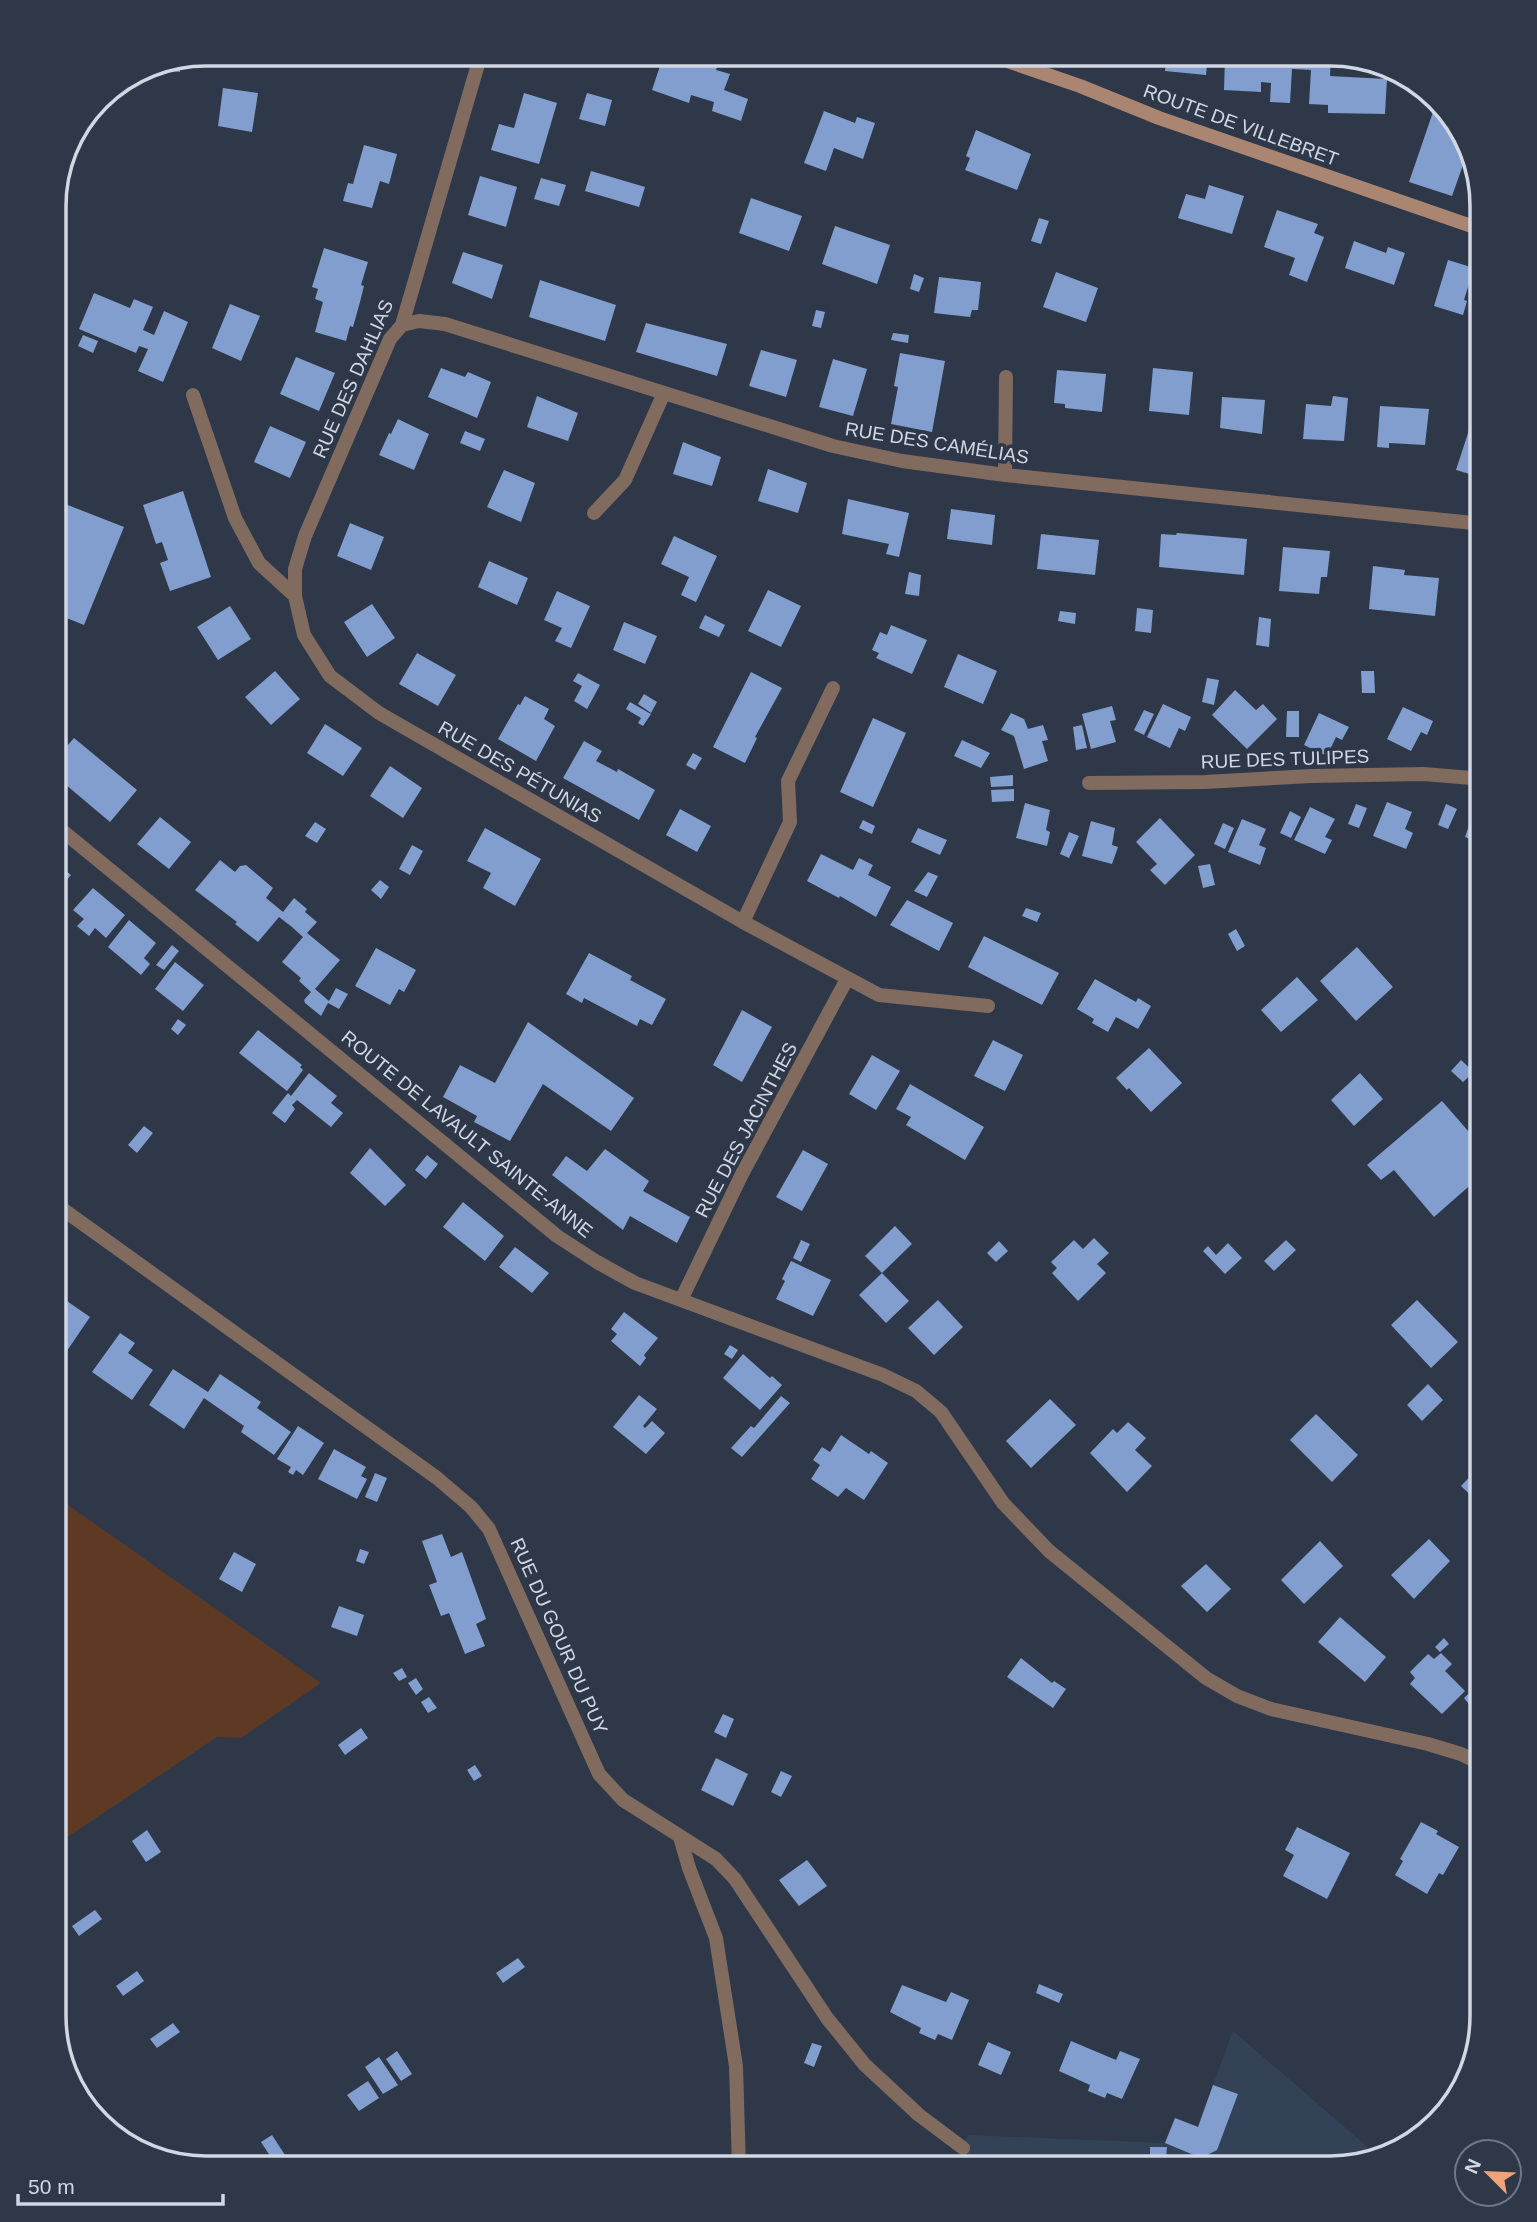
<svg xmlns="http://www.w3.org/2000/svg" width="1537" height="2222" font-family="Helvetica,sans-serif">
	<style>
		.built { fill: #344258 }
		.green { fill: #5e3a25 }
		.building { fill: #819ece }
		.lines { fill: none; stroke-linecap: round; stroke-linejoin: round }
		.minor { stroke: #816a5e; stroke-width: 14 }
		.tertiary { stroke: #816a5e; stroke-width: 14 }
		.secondary { stroke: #aa8672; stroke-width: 14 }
		.labels { text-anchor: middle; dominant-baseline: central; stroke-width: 7; stroke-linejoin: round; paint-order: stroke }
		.street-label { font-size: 19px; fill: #d2d8e3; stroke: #2e3849 }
		.rim { fill: none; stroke: #d2d8e3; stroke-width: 3.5 }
	</style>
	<rect width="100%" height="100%" fill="#2e3849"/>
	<path class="built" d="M1233,2031L1377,2155L1330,2168H955L968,2135L1164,2143L1175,2118L1198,2126Z"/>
	<path class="green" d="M54,1495L321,1683L241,1738L217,1737L54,1846Z"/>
	<path class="building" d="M664,54H702L719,61L716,70L730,74L724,90L748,99L741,121L712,111L714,102L691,95L689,103L652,90Z
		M1167,55H1208L1206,75L1165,71Z
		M1273,55H1331L1330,76L1387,79L1385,114L1328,113V105L1309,104L1311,70L1292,69L1290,103L1270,102L1271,83L1261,82V92L1224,90L1225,58L1272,60Z
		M181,59L180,72L145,68L149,66Z
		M223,88L258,93L252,132L218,126Z
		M524,93L557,103L539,164L491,150L499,124L514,128Z
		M587,93L612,100L605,126L579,119Z
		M824,111L855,123L857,117L875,123L863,159L834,148L826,171L804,163Z
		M1433,112L1450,118L1462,131L1468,151L1452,196L1409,182Z
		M976,130L1031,154L1017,190L965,170L970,158L966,156Z
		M364,145L397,154L389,184L380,181L372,208L343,201L348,183L353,184Z
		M591,171L645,187L639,207L585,191Z
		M480,176L517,187L506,227L468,215Z
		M541,178L566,185L559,206L534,199Z
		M1209,185L1244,196L1232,234L1178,218L1186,194L1205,199Z
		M751,198L802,216L789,251L739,233Z
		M1277,210L1318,224L1314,233L1324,237L1307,282L1289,275L1295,258L1264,247Z
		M1039,218L1049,221L1041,244L1031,241Z
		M835,226L890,245L877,284L822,264Z
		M1354,241L1386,253L1388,247L1405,253L1394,285L1345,268Z
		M324,248L368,262L361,285L364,286L360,302L353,327L350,326L346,341L315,332L323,302L315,299L318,289L312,287Z
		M463,252L503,265L492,299L452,283Z
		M1448,260L1474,268L1464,300L1467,301L1463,315L1434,306Z
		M1056,272L1098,288L1086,322L1043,307Z
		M914,274L924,278L919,292L910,289Z
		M939,277L981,282L978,310H972L970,317L934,313Z
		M540,280L616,305L605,341L529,317Z
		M94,293L130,308L134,299L153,307L143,330L154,335L164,311L188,322L163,382L138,371L148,349L139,346L136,353L79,329Z
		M230,304L260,316L241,361L212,348Z
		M816,310L825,312L821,328L812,326Z
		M646,323L727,344L717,376L636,352Z
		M893,333L909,335L908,343L891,340Z
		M83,335L98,341L93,353L78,346Z
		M761,350L797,360L786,397L749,386Z
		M900,353L945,361L932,432L891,424L898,387L894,386Z
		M296,357L335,373L319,411L280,394Z
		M833,359L867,369L853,416L819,407Z
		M441,368L465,377L468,372L491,382L477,418L428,397Z
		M1153,368L1193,372L1189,415L1149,411Z
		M1057,370L1106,374L1102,412L1065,408V404L1054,403Z
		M1482,390H1483V478L1456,470Z
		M537,396L578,413L568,441L527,427Z
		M1333,396L1348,398L1344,441L1303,439L1306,404L1331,406Z
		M1222,397L1265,400L1262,434L1220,428Z
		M1380,406L1429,409L1425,445L1389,443V448L1377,447Z
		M398,419L429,434L414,470L379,455L389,433L391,434Z
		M270,426L306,442L290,478L254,462Z
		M465,431L485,439L480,451L460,443Z
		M683,442L721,457L712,486L673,474Z
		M768,469L807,483L798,513L758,501Z
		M504,470L535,483L521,522L487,507Z
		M183,491L211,577L170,591L160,563L168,560L162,542L156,544L143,505Z
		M848,499L909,513L899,557L886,554L889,544L842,534Z
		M55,500L124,527L84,625L54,613Z
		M951,509L995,515L992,545L947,539Z
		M350,523L384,537L371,570L337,556Z
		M1177,533L1247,539L1244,575L1159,567L1161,534L1176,535Z
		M1041,534L1099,540L1095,575L1037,569Z
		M674,536L717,556L696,602L681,595L689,577L661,564Z
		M1283,547L1330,551L1327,577H1321L1319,594L1279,591Z
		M489,561L528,578L517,605L478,587Z
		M1373,566L1405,570L1404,575L1439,578L1435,616L1369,609Z
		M909,572L921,575L919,596L905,594Z
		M768,590L801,606L781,647L748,631Z
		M557,591L590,606L571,648L555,641L562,628L544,620Z
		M372,604L395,638L367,657L344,622Z
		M230,606L251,639L218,660L197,627Z
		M1137,608L1153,610L1151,633L1135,631Z
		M1060,611L1076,613L1075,624L1058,621Z
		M705,615L725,625L719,637L699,628Z
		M1259,617L1271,619L1269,647L1256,645Z
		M624,622L657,636L645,664L613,650Z
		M891,625L927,640L912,674L876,658L879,653L872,650L880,632L887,635Z
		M417,653L456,675L438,706L399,684Z
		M958,654L997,671L983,704L944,687Z
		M275,671L300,699L271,725L245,697Z
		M1361,671H1374L1375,693H1362Z
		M751,672L782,688L755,737L757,738L745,763L713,747Z
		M578,673L600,685L587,709L574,701L582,686L573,681Z
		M1207,678L1219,680L1214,705L1202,702Z
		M54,686L60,688L55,702H54Z
		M1235,690L1256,710L1263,704L1277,719L1247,749L1212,715Z
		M644,694L657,702L651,713L638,704Z
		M525,696L549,709L544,719L555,726L536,761L498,739L518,704L520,705Z
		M630,702L651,714L643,726L638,723L641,718L626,709Z
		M1163,704L1191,717L1185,731L1179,728L1170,748L1147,737Z
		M1112,706L1116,720L1110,721L1116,742L1091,749L1082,714Z
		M1403,707L1433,721L1427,735L1421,732L1411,751L1387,739Z
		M1144,710L1154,714L1144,735L1134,730Z
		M1287,711H1299V737H1286Z
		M1011,713L1024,719L1028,729L1043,725L1048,740L1042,741L1048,761L1024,769L1014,736L1001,730Z
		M1319,713L1349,727L1342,740L1336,737L1327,756L1304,745Z
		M873,718L906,733L873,807L840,792Z
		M1472,721H1483V743H1472Z
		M325,724L362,748L343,776L307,753Z
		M1082,725L1087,748L1076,750L1073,727Z
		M74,738L137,790L110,822L59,779L62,776L54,769V761Z
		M962,740L990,753L981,768L954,756Z
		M584,741L602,751L596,761L617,772L618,769L655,790L639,820L563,778Z
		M693,753L702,758L695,770L686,765Z
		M390,766L422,788L403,818L370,796Z
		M1013,775V786L991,787L990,777Z
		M1014,789V801L992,802L991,790Z
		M1387,802L1412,812L1405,829L1413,833L1406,849L1373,836Z
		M1025,803L1050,810L1046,830L1050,832L1047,846L1016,838Z
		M1477,803L1483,805V844L1465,837Z
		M1356,804L1367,808L1359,828L1348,824Z
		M1446,804L1457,809L1448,829L1438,825Z
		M1310,807L1335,819L1325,837L1332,840L1325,854L1294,840Z
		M680,809L711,826L697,852L666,835Z
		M1290,811L1301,817L1291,838L1280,833Z
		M160,817L191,842L169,869L137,844Z
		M1160,818L1195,855L1165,885L1150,870L1157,864L1136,842Z
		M1242,819L1266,829L1259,845L1266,848L1260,865L1228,852Z
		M863,820L875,826L872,834L859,828Z
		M1091,821L1115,828L1112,845L1118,847L1112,864L1082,856Z
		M315,822L326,829L317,843L305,836Z
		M1223,823L1234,828L1225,849L1214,844Z
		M485,828L541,859L515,906L483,888L491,873L467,861Z
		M918,828L947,840L940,855L911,842Z
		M1069,832L1079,836L1069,858L1060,854Z
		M412,845L423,851L410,875L399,869Z
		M821,854L853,870L859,858L873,865L868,875L891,887L876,917L840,896L839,898L807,881Z
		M220,860L235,872L240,866L246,865L273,888L266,898L283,912L294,898L307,909L305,912L317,922L307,933L340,960L315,989L329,1001L336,988L348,994L339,1009L328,1003L321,1016L305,1003L304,1000L311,992L299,981L301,978L282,962L303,937L292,927L279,917L258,942L235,924L237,922L195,890Z
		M54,861L71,875L54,895Z
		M1210,864L1215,885L1203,888L1198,866Z
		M928,872L938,876L927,897L914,891Z
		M380,880L389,887L381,899L371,890Z
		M93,888L125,915L106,938L95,928L89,936L77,926L84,919L73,910Z
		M907,900L953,923L939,951L890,925Z
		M1026,908L1041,913L1037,922L1022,916Z
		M129,920L156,943L144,958L150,964L141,975L108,947Z
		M1236,929L1245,946L1237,951L1228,934Z
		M984,936L1059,973L1042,1005L968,967Z
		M172,945L179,951L164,970L156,965Z
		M1357,947L1393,987L1356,1021L1320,981Z
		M376,948L416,970L404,992L399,989L390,1005L355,986Z
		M589,953L632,976L630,980L666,999L652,1025L640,1019L637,1026L584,998L582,1003L566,994Z
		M175,962L204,985L183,1011L155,989Z
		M1297,977L1318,1000L1281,1032L1261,1010Z
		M1095,979L1136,1002L1138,998L1151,1006L1138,1029L1116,1017L1108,1032L1092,1023L1094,1019L1077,1009Z
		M742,1010L772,1027L742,1082L713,1065Z
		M178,1019L186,1025L178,1035L171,1029Z
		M528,1022L634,1098L611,1131L543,1084L510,1141L474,1122L477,1116L443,1097L460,1065L495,1083Z
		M258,1030L302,1065L300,1067L303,1070L287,1091L239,1053Z
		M993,1040L1023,1055L1005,1091L974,1076Z
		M1149,1048L1182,1083L1151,1112L1129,1088L1127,1090L1116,1078Z
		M872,1055L900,1071L876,1110L849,1094Z
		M1461,1060L1474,1072L1463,1082L1451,1071Z
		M309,1073L337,1096L331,1103L343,1113L331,1127L297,1100L292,1105L295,1109L285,1123L272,1113L288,1093L291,1096Z
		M1360,1073L1383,1099L1354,1126L1331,1100Z
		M910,1084L984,1127L965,1160L906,1125L911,1117L896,1109Z
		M1442,1101L1483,1148V1174L1434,1217L1394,1170L1381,1180L1367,1165Z
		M144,1126L153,1133L137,1153L128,1145Z
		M370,1148L406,1185L385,1206L350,1173Z
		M605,1149L649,1181L643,1191L690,1217L677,1243L630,1216L623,1230L552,1175L566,1156L587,1171Z
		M803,1150L828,1164L802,1211L776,1197Z
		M427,1155L438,1164L426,1179L415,1170Z
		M463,1202L504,1236L485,1261L443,1227Z
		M895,1226L912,1244L882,1273L865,1256Z
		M1094,1238L1109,1253L1097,1264L1106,1273L1078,1301L1052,1273L1057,1268L1051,1262L1074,1240L1083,1249Z
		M801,1240L810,1244L801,1262L793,1258Z
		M1286,1240L1296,1250L1274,1271L1264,1261Z
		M999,1241L1008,1251L996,1262L987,1253Z
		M1228,1243L1242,1258L1225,1274L1203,1251L1208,1246L1216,1255Z
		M515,1247L549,1273L532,1293L499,1267Z
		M791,1261L831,1280L813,1316L776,1299L785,1281L782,1279Z
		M882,1273L909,1301L886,1323L859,1295Z
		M54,1292L90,1317L58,1364L54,1361Z
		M938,1300L963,1327L934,1355L908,1328Z
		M1417,1300L1458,1342L1431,1368L1391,1325Z
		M624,1312L658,1338L644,1355L646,1358L640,1366L611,1341L617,1334L611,1329Z
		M120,1333L135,1343L128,1353L153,1370L132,1400L92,1372Z
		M730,1345L738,1350L732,1359L724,1354Z
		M743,1354L770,1378L772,1376L782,1385L760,1410L723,1378Z
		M173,1369L208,1392L220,1374L261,1402L257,1408L291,1432L274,1455L241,1432L244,1426L204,1398L184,1429L149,1405Z
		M1428,1384L1443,1400L1422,1421L1407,1405Z
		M639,1395L657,1409L643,1426L645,1428L652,1421L665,1433L646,1454L613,1427Z
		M781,1396L790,1403L742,1457L731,1448L751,1426L754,1428Z
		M1050,1399L1076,1425L1031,1468L1006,1441Z
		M1316,1414L1358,1455L1332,1482L1290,1440Z
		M1128,1422L1146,1438L1135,1450L1152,1466L1127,1492L1090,1453L1113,1429L1117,1433Z
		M298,1426L324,1443L303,1475L296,1470L293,1475L288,1472L291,1467L277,1459Z
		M841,1435L869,1454L871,1451L888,1463L864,1500L846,1488L838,1497L811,1479L820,1465L813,1460L822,1447L830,1452Z
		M334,1449L366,1467L361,1476L367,1479L357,1499L318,1479Z
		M1483,1463V1507L1461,1486Z
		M375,1473L387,1478L377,1502L365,1497Z
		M442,1534L451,1557L462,1552L486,1619L476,1624L485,1646L465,1654L449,1613L441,1616L429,1585L437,1582L422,1541Z
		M1429,1539L1450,1561L1414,1599L1391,1575Z
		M1320,1541L1343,1566L1304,1604L1281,1580Z
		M360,1549L369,1552L364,1564L356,1561Z
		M234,1552L256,1564L242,1592L219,1579Z
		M1206,1564L1231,1589L1207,1612L1181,1586Z
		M339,1606L364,1615L357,1636L331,1627Z
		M1340,1617L1386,1657L1365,1682L1318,1642Z
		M1444,1638L1449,1644L1440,1652L1435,1647Z
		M1441,1653L1452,1664L1445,1671L1465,1691L1442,1714L1410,1684L1415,1678L1410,1672L1428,1654L1434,1659Z
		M1021,1658L1052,1683L1054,1681L1066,1689L1053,1708L1007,1677Z
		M402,1668L407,1677L399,1681L393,1673Z
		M416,1678L423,1689L416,1695L408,1683Z
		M1483,1680V1722L1464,1698Z
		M429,1697L437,1708L428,1713L421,1702Z
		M723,1714L734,1719L726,1738L714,1732Z
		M361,1728L368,1738L345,1755L338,1745Z
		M716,1758L748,1774L733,1806L701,1790Z
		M475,1765L482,1776L474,1781L467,1770Z
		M781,1771L792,1776L781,1797L771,1792Z
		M1421,1822L1438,1831L1436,1834L1459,1847L1443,1875L1439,1873L1427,1894L1395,1875L1403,1861L1400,1859Z
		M1297,1827L1350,1853L1327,1899L1283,1876L1294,1855L1285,1850Z
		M1483,1828V1860L1469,1852Z
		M147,1830L161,1852L146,1862L132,1841Z
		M807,1860L827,1886L799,1906L779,1880Z
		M95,1910L102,1919L79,1936L72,1926Z
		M518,1958L525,1967L503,1983L496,1973Z
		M137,1971L144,1981L123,1996L116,1986Z
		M1039,1984L1063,1994L1059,2003L1036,1993Z
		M902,1985L946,2002L951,1992L969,2000L952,2040L938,2034L935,2040L919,2033L921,2028L890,2012Z
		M173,2023L180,2032L157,2048L150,2039Z
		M1071,2041L1116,2060L1120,2051L1140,2059L1122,2099L1107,2093L1105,2098L1088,2091L1090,2085L1059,2071Z
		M988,2042L1011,2052L1001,2075L978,2065Z
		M812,2043L822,2046L814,2067L804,2063Z
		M397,2051L412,2074L401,2081L386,2059Z
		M379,2057L398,2085L383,2094L365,2067Z
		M368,2081L379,2098L359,2111L347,2095Z
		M1213,2085L1238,2094L1217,2150L1201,2158L1165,2143L1175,2118L1198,2127Z
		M272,2135L287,2158L276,2165L261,2142Z
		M1150,2147H1167L1166,2157L1150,2156Z"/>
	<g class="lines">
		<path class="minor" d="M402,325L419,321L445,324L833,446L902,461L1005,475L1483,524
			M193,395L235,518L259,563L295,596L304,635L330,676L379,713L743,922L879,995L988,1006
			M1005,475L1006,377
			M594,513L625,480L664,393
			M295,596V569L305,536L390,339L402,325L481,54
			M1089,783L1205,782L1311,776L1424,774L1483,779
			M743,922L790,822L788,781L833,688
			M54,1203L437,1478L471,1507L489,1529L599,1774L623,1800L716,1859L735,1879L827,2018L865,2065L919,2115L963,2148
			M681,1300L742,1174L847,979
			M680,1837L689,1868L716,1938L736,2066L739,2168"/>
		<path class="tertiary" d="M54,824L557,1236L597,1262L635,1283L883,1375L916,1391L941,1412L1003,1503L1049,1551L1206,1678L1237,1696L1271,1709L1428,1744L1461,1754L1483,1765"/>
		<path class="secondary" d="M987,54L1080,86L1159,118L1483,230"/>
	</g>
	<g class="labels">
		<g class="street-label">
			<text transform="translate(1241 125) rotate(20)">ROUTE DE VILLEBRET</text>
			<text transform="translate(353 379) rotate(-66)">RUE DES DAHLIAS</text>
			<text transform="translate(937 443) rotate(9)">RUE DES CAMÉLIAS</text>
			<text transform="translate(1285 759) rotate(-2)">RUE DES TULIPES</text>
			<text transform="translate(520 772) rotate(30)">RUE DES PÉTUNIAS</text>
			<text transform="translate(746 1130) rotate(-62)">RUE DES JACINTHES</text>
			<text transform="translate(467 1134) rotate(39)">ROUTE DE LAVAULT SAINTE-ANNE</text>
			<text transform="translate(559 1636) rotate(66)">RUE DU GOUR DU PUY</text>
		</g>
	</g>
	<path d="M0 0H1537V2222H0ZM206 66H1330A140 140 0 0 1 1470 206V2016A140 140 0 0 1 1330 2156H206A140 140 0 0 1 66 2016V206A140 140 0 0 1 206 66Z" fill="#2e3849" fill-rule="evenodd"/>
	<path class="rim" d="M206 66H1330A140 140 0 0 1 1470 206V2016A140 140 0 0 1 1330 2156H206A140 140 0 0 1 66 2016V206A140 140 0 0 1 206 66Z"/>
	<g transform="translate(1488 2173) rotate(294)"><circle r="33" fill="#2e3849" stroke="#707887" stroke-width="2"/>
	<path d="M0-5L12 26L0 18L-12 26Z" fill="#efa378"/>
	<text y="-10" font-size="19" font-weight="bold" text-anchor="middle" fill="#d2d8e3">N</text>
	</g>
	<path d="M18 2194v10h205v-10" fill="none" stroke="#d2d8e3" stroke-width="3.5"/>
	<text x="28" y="2194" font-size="21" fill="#d2d8e3" stroke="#2e3849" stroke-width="5" paint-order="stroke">50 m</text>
</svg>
